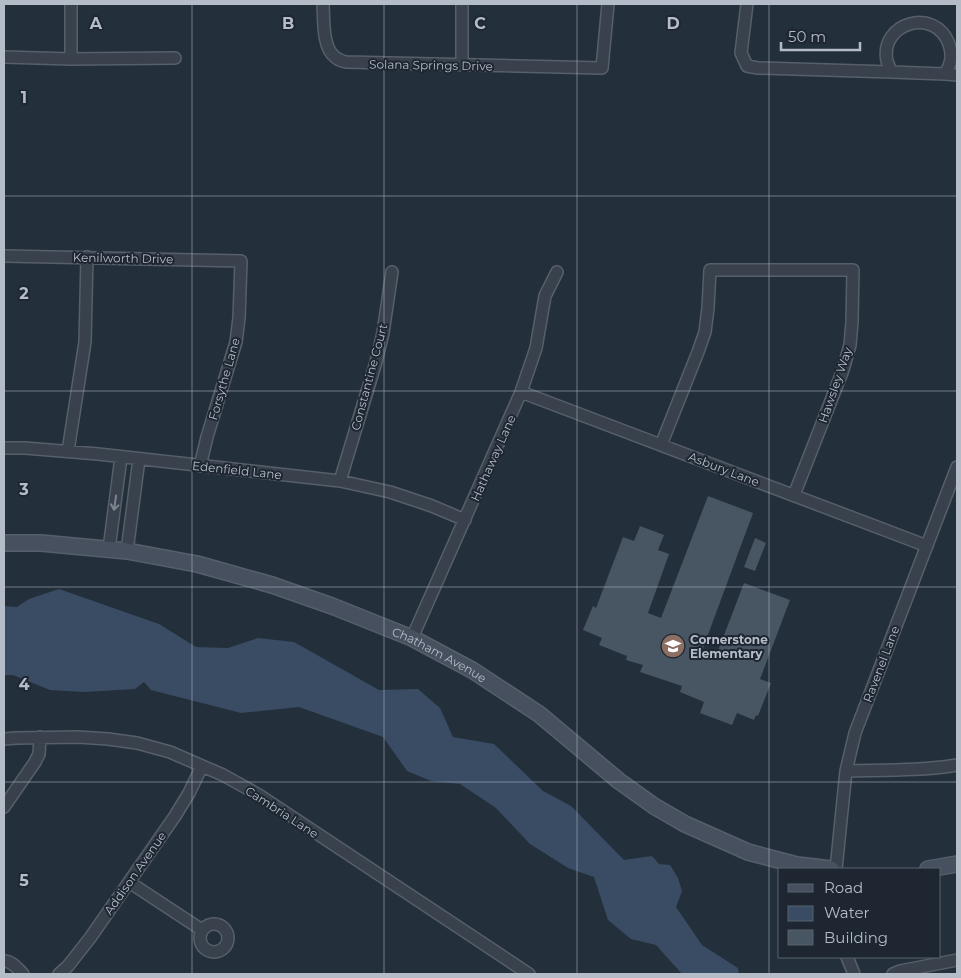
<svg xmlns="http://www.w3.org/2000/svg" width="961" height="978" font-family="Montserrat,sans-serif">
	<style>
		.water { fill: #394c63 }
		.building { fill: #485563 }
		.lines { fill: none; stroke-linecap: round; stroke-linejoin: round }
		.street-casing { stroke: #565f6a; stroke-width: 14 }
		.secondary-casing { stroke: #565f6a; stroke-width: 18 }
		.street { stroke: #38414c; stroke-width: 11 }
		.secondary { stroke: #46505f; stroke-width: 15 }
		.oneway { stroke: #7c8590 }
		.grid { fill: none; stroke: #b4bcc8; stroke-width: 1; stroke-opacity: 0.55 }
		.labels { text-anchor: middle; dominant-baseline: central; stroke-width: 4; stroke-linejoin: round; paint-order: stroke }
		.street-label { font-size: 12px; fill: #b4bcc8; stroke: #1d2631 }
		.poi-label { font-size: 12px; font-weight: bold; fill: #b4bcc8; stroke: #1d2631; text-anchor: start }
		.grid-label { font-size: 16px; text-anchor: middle; font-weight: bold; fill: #b4bcc8; stroke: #1d2631; stroke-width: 4; stroke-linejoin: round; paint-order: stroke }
	</style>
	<rect width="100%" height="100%" fill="#242f3c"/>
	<path class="water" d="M59,589L159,624L196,647L228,648L258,638L294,642L379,690L418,689L440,708L453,737L494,744L543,791L571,806L624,860L652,856L659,864L670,865L678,878L682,891L676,907L702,945L738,968L739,974H682L656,945L631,939L608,920L594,877L568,868L530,844L496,808L460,784L431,781L407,771L383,737L299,707L241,713L151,690L144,682L135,689L84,692L50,690L13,675H4V606L17,607L29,599Z"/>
	<path class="building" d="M708,496L753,513L702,651L716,656L744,583L790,600L760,679L771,683L758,716L756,715L754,720L737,713L732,725L700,713L704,702L680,692L682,686L640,672L643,665L626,660L627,656L599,645L602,638L583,630L593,606L596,608L623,537L634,541L640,526L664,535L658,550L669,554L648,613L661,618Z
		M755,538L766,543L755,571L744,567Z"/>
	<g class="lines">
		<g class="street-casing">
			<path id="street" d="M323,4C324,19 322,47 335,57C338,60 342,61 346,62L602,68L608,4
				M747,4L741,53L747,66L758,68L891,72L945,74L957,75
				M4,57L71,59L175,58
				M71,59V4
				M462,65V4
				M891,72C890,68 888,64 887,61C879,23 935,6 949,44C951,50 952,57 950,63C949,67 947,70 945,74
				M4,256L241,261L239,318L236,342L207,437L200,466
				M521,392L927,546
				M661,445L698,352L705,332L708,308L710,270H853L852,322L850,345L843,370L794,495
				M4,448H25L98,454L340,481L390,492L432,506L465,520
				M68,451L85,342L87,257
				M340,481L376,362L383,333L392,272
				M109,549L121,457
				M127,551L139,459
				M412,638L521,392L536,348L545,296L557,272
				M4,739L16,738L78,737L108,739L137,743L170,752L223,775L259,795L529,974
				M846,771C883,770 921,771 957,765
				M4,807L35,762L39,754L40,737
				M836,869L846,771L855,733L957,467
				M129,882L202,930
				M200 938a14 14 0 1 1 28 0a14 14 0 1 1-28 0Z
				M847,957L854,974
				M4,961C12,961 18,969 23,974
				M59,974L68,966L90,938L175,816L189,793L202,766
				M893,974L900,971L957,960"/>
		</g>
		<g class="secondary-casing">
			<g id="secondary">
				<path id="s1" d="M4,543H41L127,551L197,564L272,585L332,606L412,638L472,670L539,714L619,781L654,806L685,824L748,852L797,865L831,869"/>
				<path d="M928,869L957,864"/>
			</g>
		</g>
		<use href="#street" class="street"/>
		<use href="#secondary" class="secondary"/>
	</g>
	<defs><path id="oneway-shaft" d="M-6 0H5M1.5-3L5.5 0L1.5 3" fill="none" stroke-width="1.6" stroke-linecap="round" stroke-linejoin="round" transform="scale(1.25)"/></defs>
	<use class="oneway" href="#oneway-shaft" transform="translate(115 503) rotate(98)"/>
	<path class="grid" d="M192,4V974M384,4V974M577,4V974M769,4V974M4,196H957M4,391H957M4,587H957M4,782H957"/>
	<defs>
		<g id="school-disc" transform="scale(1.25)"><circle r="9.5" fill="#8d6e63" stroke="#1d2631"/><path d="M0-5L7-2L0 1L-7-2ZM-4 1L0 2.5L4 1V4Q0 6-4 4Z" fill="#fff"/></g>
	</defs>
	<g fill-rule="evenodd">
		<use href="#school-disc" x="673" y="646"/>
	</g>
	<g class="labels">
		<g class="street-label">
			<text transform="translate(431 65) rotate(1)">Solana Springs Drive</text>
			<text transform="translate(123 258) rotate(1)">Kenilworth Drive</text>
			<text transform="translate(369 377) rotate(-75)">Constantine Court</text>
			<text transform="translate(224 379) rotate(-74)">Forsythe Lane</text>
			<text transform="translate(835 385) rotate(-71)">Hawsley Way</text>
			<text transform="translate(493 458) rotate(-66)">Hathaway Lane</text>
			<text transform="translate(724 469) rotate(21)">Asbury Lane</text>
			<text transform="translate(237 470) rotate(6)">Edenfield Lane</text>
			<text stroke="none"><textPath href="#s1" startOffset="454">Chatham Avenue</textPath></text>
			<text transform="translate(881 664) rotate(-69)">Ravenel Lane</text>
			<text transform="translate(282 812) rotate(33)">Cambria Lane</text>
			<text transform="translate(135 873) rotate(-55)">Addison Avenue</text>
		</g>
		<g class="poi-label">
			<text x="690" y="639">Cornerstone<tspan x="690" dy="14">Elementary</tspan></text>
		</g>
	</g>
	<g class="grid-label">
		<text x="96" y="29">A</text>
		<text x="288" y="29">B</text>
		<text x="480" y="29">C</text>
		<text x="673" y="29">D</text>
		<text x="24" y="103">1</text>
		<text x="24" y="299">2</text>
		<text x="24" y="495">3</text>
		<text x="24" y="690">4</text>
		<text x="24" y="886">5</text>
	</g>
	<rect width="961" height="978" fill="none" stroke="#b4bcc8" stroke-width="10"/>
	<rect x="778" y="868" width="162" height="90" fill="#1d2631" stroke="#59626d"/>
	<rect x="788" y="884" width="25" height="8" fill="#46505f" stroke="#59626d"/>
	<text x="824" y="893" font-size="15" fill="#b4bcc8">Road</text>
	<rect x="788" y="906" width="25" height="15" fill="#394c63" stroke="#59626d"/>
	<text x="824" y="918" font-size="15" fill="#b4bcc8">Water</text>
	<rect x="788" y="930" width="25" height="15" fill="#485563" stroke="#59626d"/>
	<text x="824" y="943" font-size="15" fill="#b4bcc8">Building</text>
	<path d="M781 42v8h79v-8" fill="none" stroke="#b4bcc8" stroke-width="2.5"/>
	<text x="788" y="42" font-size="15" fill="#b4bcc8" stroke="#1d2631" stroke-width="4" paint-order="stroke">50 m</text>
</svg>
